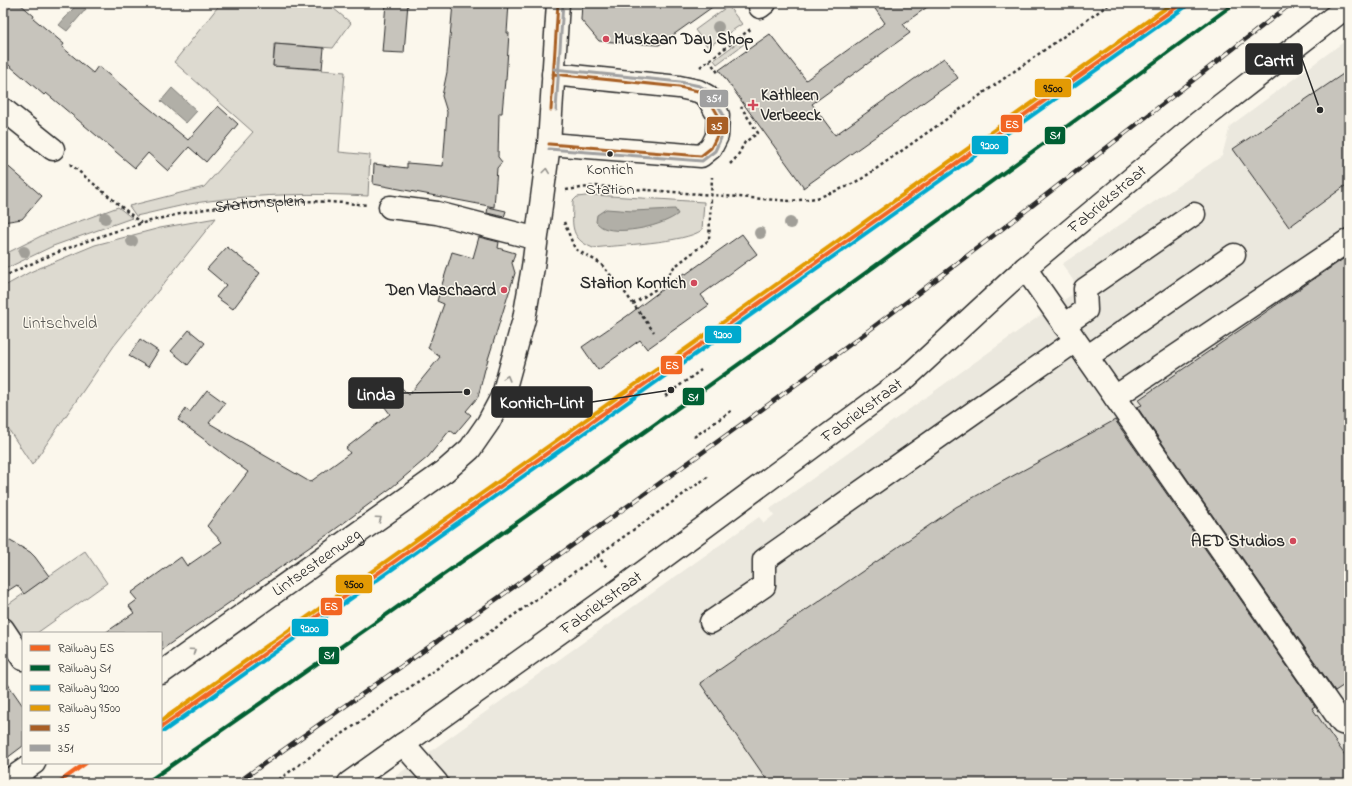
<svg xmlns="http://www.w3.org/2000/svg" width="1352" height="786" font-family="'Indie Flower',sans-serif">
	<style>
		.built { fill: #ebe8de }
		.green { fill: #dddad0; stroke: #84827e }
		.water { fill: #b1afa7; stroke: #7b7a75 }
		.building { fill: #c7c4bc; stroke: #2b2b2b }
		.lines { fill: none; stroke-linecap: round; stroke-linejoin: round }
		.minor-casing { stroke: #2b2b2b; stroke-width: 25 }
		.path { stroke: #2b2b2b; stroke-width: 2.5; stroke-dasharray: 3 3; stroke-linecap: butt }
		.minor { stroke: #fbf7ec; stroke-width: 22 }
		.rail-casing { stroke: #2b2b2b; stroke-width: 4.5 }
		.rail { stroke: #fbf7ec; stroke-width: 3; stroke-dasharray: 9; stroke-linecap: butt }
		.bus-1-casing { stroke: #fbf7ec; stroke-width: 6 }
		.bus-2-casing { stroke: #fbf7ec; stroke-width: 6 }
		.bus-1 { stroke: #a85e24; stroke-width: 3 }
		.bus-2 { stroke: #a0a0a0; stroke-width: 3 }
		.rail-1-casing { stroke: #fbf7ec; stroke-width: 7 }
		.rail-2-casing { stroke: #fbf7ec; stroke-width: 7 }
		.rail-3-casing { stroke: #fbf7ec; stroke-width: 7 }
		.rail-4-casing { stroke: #fbf7ec; stroke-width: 7 }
		.rail-1 { stroke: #f26522; stroke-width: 4 }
		.rail-2 { stroke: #005f33; stroke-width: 4 }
		.rail-3 { stroke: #00a9ce; stroke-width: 4 }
		.rail-4 { stroke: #e39a04; stroke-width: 4 }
		.tree { fill: #a19f98 }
		.oneway { stroke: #93918c }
		.poi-dot { fill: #d1495b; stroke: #fbf7ec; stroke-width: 1.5 }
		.bus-dot { fill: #2b2b2b; stroke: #fbf7ec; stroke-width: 1.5 }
		.labels { text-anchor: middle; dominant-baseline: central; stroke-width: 3; stroke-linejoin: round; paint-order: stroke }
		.bus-label { font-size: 16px; fill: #2b2b2b; stroke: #fbf7ec }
		.poi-label { font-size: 17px; font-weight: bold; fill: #2b2b2b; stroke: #fbf7ec; text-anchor: end }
		.street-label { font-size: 17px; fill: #2b2b2b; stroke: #fbf7ec }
		.park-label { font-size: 17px; fill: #585754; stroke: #fbf7ec }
		.leader { fill: none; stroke: #2b2b2b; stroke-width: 1.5 }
		.callout-dot { fill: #2b2b2b; stroke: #fbf7ec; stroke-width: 1.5 }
		.callout { fill: #2b2b2b; stroke: #2b2b2b; stroke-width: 1.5 }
		.callout-label { font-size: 18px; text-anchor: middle; font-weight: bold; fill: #fff }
		.line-badge { stroke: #fbf7ec; stroke-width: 1.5 }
		.badge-label { font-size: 11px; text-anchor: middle; font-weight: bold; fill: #fff }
		.pale-badge-label { font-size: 11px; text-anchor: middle; font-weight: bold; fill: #111 }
	</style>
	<rect width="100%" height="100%" fill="#fbf7ec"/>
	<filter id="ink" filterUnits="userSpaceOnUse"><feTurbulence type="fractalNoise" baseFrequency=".025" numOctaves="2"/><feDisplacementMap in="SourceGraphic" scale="8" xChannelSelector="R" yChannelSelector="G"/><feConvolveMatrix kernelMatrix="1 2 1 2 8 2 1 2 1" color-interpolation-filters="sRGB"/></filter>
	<g filter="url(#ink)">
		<path class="built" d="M1349,38V783H386L759,517L764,523L774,515L770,509L1052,307L1075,293L1077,286L1062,264L1222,156L1230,126Z"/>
		<path class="green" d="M221,3H327L351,23L333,48L274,44L273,66L345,72L339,152L370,155L368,196C315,193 261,194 209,201C184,204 160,211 136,216L129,206L204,187L253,132L174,62Z
			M728,6L742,24L708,47L695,30Z
			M745,37L748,41L717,64L714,60Z
			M594,195L704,202L702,230C685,243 617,245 593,248C568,238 573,223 573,201L577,197Z
			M118,207L132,218L53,246L3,270V255L45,234Z
			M216,218L114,346L32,465L3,421V287L30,272L95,245L160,228Z
			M85,551L107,583L37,633H23V641L3,612V608Z"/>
		<path class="water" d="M78,3L86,9L67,31L59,25Z
			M172,88L197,111L186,123L161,101Z
			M606,209L633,211L675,209L678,214C663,226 622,235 604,228C601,227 598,224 596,222L597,215Z"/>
		<path class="building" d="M3,3H19L34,16L33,18L64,44L62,47L93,73L98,66L188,140L218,106L238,124L206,162L189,147L168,171L148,153L135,168L46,93L44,95L3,60Z
			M386,3H408L404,53L382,52Z
			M453,3H509L507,33H509L506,80H505L502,113H499L498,157L502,162L497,168L494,207L373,184L374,164L407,168V163L443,166L447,112L442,96L447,72Z
			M582,3H718L659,45L599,41L581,20Z
			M871,3H933L903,24L910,33L812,104L835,135L944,58L958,78L803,188V186L719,70L770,34L806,80L885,23Z
			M275,44L324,48L322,69L273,66Z
			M1349,70V183L1289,227L1233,149Z
			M3,162L42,196L22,219L3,222Z
			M488,207L506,211L504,217L487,213Z
			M742,234L757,254L701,295L709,305L647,349L640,340L598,370L582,347L627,316L684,273L686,274Z
			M479,237L499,242L498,248L515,253L512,263L515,273L485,369L478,397L466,411L471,415L455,434L450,430L428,457L391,488L330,533L161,650V633H105L134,613L129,606L137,600L131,593L181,557L187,566L222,542L207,526L248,472L178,420L186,409L190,412L207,390L225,403L209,423L310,482L350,453L346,448L390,414L379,399L396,382L409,395L440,357L428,348L444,304L437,301L452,252L473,258Z
			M227,247L260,273L233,309L216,297L226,285L207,269Z
			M1349,255V682L1335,691L1137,407L1142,405L1138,400Z
			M189,330L205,343L188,365L171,351Z
			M140,339L158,351L148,367L129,356Z
			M1115,420L1315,706L1312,708L1349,761V783H769L700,683L956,507Z
			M3,537L30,552L35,557L49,576L24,594L17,585L3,594Z
			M3,677L23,706V746L3,761Z"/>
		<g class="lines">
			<g class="minor-casing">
				<g id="minor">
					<path d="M760,7L765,3"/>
					<path d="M3,109L53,149"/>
					<path d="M549,144L701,156L711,148L717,136L718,115L707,96L698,91L679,87L553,74"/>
					<path d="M390,207L437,213L526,236"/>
					<path d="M1025,268L1342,723L1349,725"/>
					<path d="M1064,325L1086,310L1085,289L1194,214"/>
					<path d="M1087,357L1234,255"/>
					<path d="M1115,397L1349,240"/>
					<path d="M711,622L764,586V560L1075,341"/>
					<path d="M3,629L23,659"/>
					<path id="s2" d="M161,673L445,471L470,449L488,423L503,395L524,319L533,267L549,144L558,3"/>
					<path d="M403,744L437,783"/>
					<path d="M5,783L34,763"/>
					<path id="s3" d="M349,783L622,588L907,377L1025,268L1198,123L1349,5"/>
				</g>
			</g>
			<g class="path">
				<path d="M709,60L719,74"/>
				<path d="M700,67L752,28"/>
				<path d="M70,164L141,223"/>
				<path d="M730,164L737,157L745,142L758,133L741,107"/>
				<path d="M566,190L596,186L790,201L817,198L846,187L863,178L1111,3"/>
				<path d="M564,222L575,249L600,263L620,286L654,332"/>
				<path id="s1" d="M3,277C95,232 195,201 298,201C321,201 345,203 368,205"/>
				<path d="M633,304L662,285L674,267L709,240L712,177"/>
				<path d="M665,396L701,370"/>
				<path d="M694,437L731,411"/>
				<path d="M597,555L608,569"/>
				<path d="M274,783L325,746L507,620L709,476"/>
			</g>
			<use href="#minor" class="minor"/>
			<g class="rail-casing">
				<path id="rail" d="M237,783C430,645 626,510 817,369C978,250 1134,126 1292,3"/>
			</g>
			<use href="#rail" class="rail"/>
			<g class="bus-1-casing">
				<path id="bus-1" d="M551,110L558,3
					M549,144L701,156L711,148L717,136L718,115L707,96L698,91L679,87L553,74"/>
			</g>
			<g class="bus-2-casing">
				<path id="bus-2" d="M556,110L563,3
					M549,149L702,161L715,151L721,138L723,114L710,92L700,86L680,82L554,69"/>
			</g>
			<use href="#bus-1" class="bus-1"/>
			<use href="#bus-2" class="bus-2"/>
			<g class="rail-1-casing">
				<path id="rail-1" d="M161,727L1182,3
					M58,783L86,763"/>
			</g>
			<g class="rail-2-casing">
				<path id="rail-2" d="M146,783C513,528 876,268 1235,3"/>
			</g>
			<g class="rail-3-casing">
				<path id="rail-3" d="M164,731L1185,7"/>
			</g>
			<g class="rail-4-casing">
				<path id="rail-4" d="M161,721L1173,3"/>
			</g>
			<use href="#rail-1" class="rail-1"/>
			<use href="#rail-2" class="rail-2"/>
			<use href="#rail-3" class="rail-3"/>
			<use href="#rail-4" class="rail-4"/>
		</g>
		<g class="tree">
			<circle cx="718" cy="27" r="6"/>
			<circle cx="105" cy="218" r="6"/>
			<circle cx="790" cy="223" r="6"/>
			<circle cx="760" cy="233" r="6"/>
			<circle cx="132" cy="241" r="6"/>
			<circle cx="24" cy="252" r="6"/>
		</g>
		<defs><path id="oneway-chevron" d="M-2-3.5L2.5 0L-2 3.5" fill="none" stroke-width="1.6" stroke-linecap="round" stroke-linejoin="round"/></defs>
		<g class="oneway">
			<use href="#oneway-chevron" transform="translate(546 171) rotate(-83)"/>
			<use href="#oneway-chevron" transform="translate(507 378) rotate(-74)"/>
			<use href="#oneway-chevron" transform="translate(379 519) rotate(-35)"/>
			<use href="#oneway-chevron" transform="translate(193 651) rotate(-35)"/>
		</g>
	</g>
	<g class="poi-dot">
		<circle cx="606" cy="39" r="4"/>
		<path d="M751 99h4v4h4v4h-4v4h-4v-4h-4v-4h4z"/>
		<circle cx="694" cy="283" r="4"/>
		<circle cx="504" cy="290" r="4"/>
		<circle cx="1293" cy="541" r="4"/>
	</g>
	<circle class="bus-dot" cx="610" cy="154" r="3.5"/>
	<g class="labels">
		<g class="bus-label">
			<text x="610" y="170">Kontich<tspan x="610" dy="20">Station</tspan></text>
		</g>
		<g class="poi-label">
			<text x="614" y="39" text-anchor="start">Muskaan Day Shop</text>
			<text x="761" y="95" text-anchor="start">Kathleen<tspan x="761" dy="20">Verbeeck</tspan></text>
			<text x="686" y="283">Station Kontich</text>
			<text x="496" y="290">Den Vlaschaard</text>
			<text x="1285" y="541">AED Studios</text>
		</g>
		<g class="street-label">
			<text stroke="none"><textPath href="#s3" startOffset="958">Fabriekstraat</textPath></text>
			<text stroke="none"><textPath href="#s1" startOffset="269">Stationsplein</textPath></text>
			<text stroke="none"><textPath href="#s3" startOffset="634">Fabriekstraat</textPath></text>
			<text stroke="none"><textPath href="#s2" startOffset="191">Lintsesteenweg</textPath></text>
			<text stroke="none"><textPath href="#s3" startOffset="310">Fabriekstraat</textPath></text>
		</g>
		<g class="park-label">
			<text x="60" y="323">Lintschveld</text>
		</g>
	</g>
	<path class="leader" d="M1320 110L1302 59M467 392L403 393M671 390L592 402"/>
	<g class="callout-dot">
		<circle cx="1320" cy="110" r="4"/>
		<circle cx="467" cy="392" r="4"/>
		<circle cx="671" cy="390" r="4"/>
	</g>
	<g class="callout">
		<rect x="1246" y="44" width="56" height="30" rx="4"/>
		<rect x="349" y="378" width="54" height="30" rx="4"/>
		<rect x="492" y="387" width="100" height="30" rx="4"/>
	</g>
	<g class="callout-label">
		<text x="1274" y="66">Cartri</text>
		<text x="376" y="400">Linda</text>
		<text x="542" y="408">Kontich-Lint</text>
	</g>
	<g class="line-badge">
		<rect x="1034" y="78" width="38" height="20" rx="4" fill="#e39a04"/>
		<rect x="699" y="89" width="30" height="19" rx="4" fill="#a0a0a0"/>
		<rect x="1000" y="114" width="23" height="19" rx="4" fill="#f26522"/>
		<rect x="706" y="116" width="23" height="19" rx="4" fill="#a85e24"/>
		<rect x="1044" y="126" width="22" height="19" rx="4" fill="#005f33"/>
		<rect x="971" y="135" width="38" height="20" rx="4" fill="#00a9ce"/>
		<rect x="704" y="325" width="38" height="19" rx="4" fill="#00a9ce"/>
		<rect x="660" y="355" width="23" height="20" rx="4" fill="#f26522"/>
		<rect x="682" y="387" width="23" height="19" rx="4" fill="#005f33"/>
		<rect x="335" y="574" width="38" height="20" rx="4" fill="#e39a04"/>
		<rect x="320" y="597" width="23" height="19" rx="4" fill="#f26522"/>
		<rect x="291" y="618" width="38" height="19" rx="4" fill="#00a9ce"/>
		<rect x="318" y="646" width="22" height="19" rx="4" fill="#005f33"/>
	</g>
	<g class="badge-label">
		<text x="714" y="102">351</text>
		<text x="1012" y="128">ES</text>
		<text x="717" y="130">35</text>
		<text x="1055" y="139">S1</text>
		<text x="990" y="149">9200</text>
		<text x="723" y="338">9200</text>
		<text x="672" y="369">ES</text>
		<text x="693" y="401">S1</text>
		<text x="331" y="610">ES</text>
		<text x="310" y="632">9200</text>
		<text x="329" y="659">S1</text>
	</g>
	<g class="pale-badge-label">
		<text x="1053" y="92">9500</text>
		<text x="354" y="588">9500</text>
	</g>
	<rect width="1352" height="786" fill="none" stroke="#fbf7ec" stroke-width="16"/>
	<rect x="8" y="8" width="1336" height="770" fill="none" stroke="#2b2b2b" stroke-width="1.5" filter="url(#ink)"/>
	<rect x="22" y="632" width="140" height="132" fill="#fbf7ec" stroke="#a8a59f"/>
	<rect x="30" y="645" width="20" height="6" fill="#f26522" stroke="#a8a59f"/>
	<text x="58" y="652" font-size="12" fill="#2b2b2b">Railway ES</text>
	<rect x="30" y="665" width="20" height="6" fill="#005f33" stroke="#a8a59f"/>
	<text x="58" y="672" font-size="12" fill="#2b2b2b">Railway S1</text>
	<rect x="30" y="685" width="20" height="6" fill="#00a9ce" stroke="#a8a59f"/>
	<text x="58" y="692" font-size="12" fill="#2b2b2b">Railway 9200</text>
	<rect x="30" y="705" width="20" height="6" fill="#e39a04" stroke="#a8a59f"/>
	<text x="58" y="712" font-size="12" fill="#2b2b2b">Railway 9500</text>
	<rect x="30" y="725" width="20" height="6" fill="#a85e24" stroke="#a8a59f"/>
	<text x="58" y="732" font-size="12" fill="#2b2b2b">35</text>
	<rect x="30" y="745" width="20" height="6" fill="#a0a0a0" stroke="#a8a59f"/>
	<text x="58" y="752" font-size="12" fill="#2b2b2b">351</text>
</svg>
